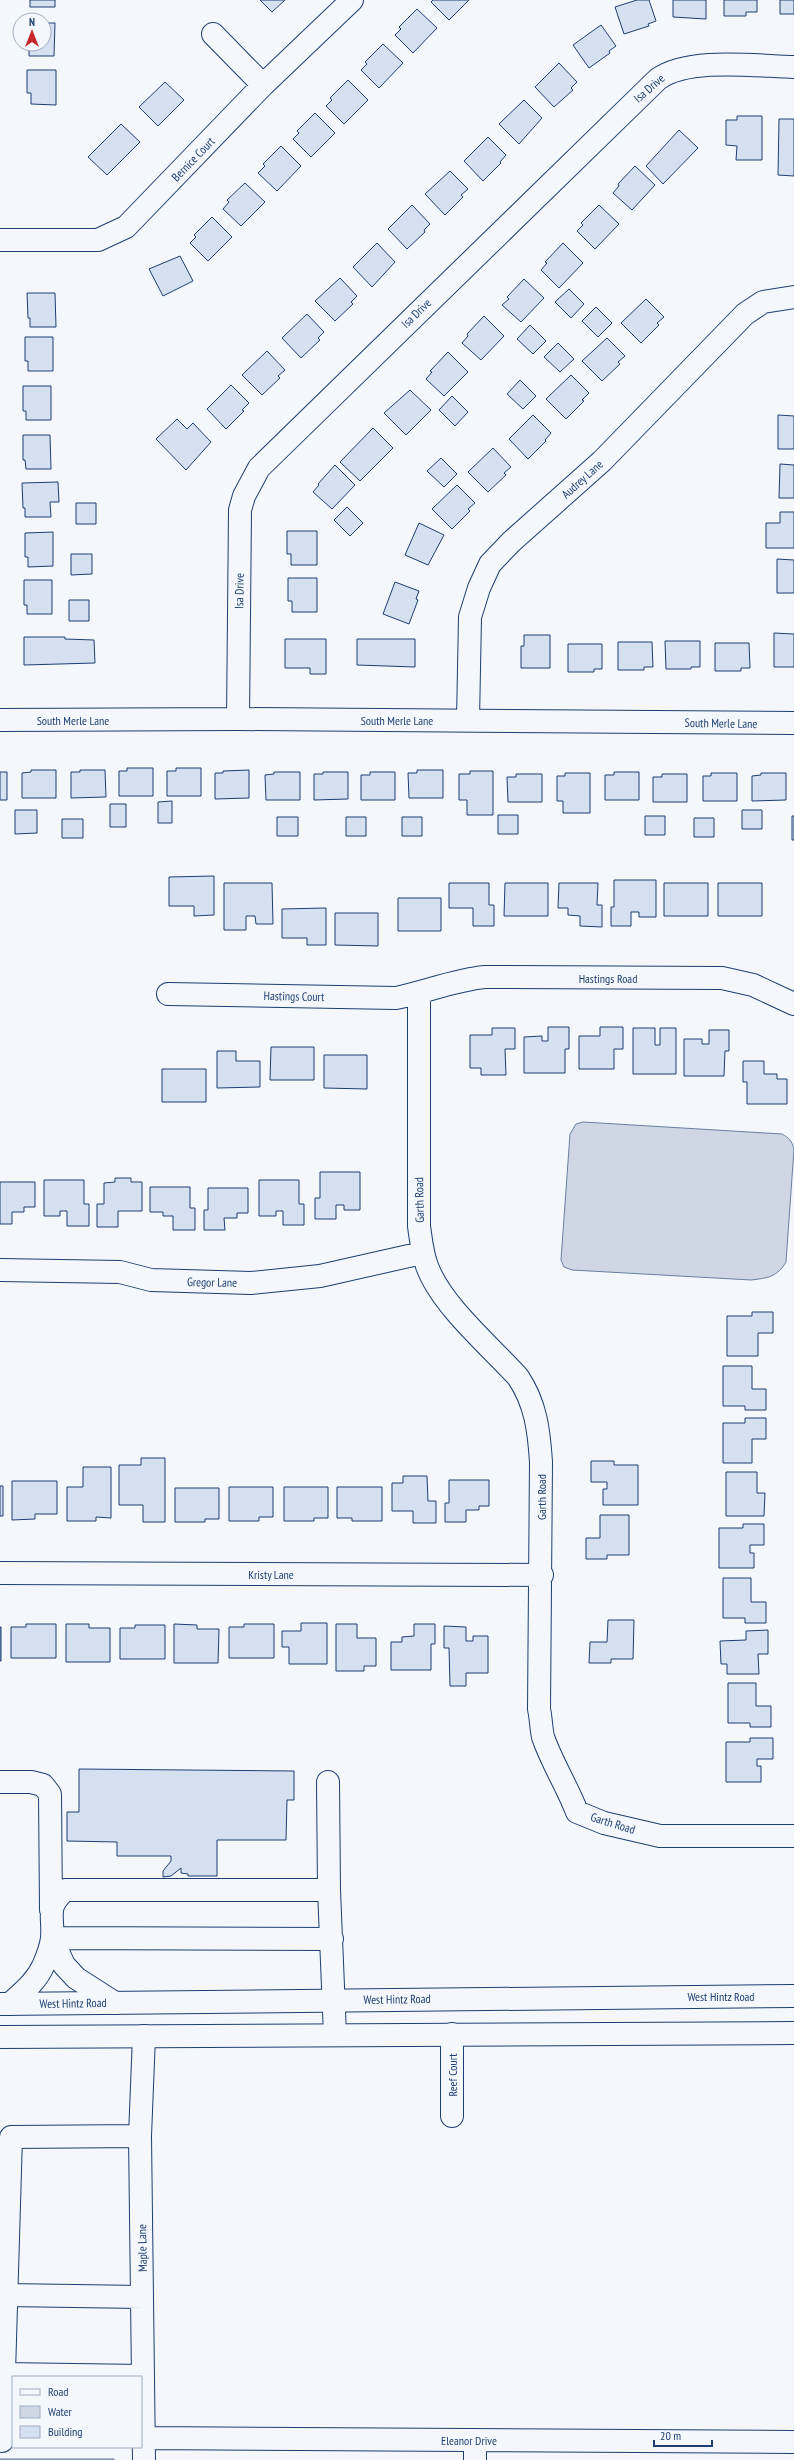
<svg xmlns="http://www.w3.org/2000/svg" width="794" height="2460" font-family="'PT Sans Narrow',sans-serif">
	<style>
		.parking { fill: #e3e8f0; stroke: #687fa3 }
		.water { fill: #cfd7e4; stroke: #687fa3 }
		.building { fill: #d5e0f0; stroke: #1d3f73 }
		.lines { fill: none; stroke-linecap: round; stroke-linejoin: round }
		.minor-casing { stroke: #1d3f73; stroke-width: 24 }
		.major-casing { stroke: #1d3f73; stroke-width: 24 }
		.minor { stroke: #f4f7fb; stroke-width: 22 }
		.major { stroke: #f4f7fb; stroke-width: 22 }
		.labels { text-anchor: middle; dominant-baseline: central; stroke-width: 3; stroke-linejoin: round; paint-order: stroke }
		.street-label { font-size: 12px; fill: #1d3f73; stroke: #f4f7fb }
	</style>
	<rect width="100%" height="100%" fill="#f4f7fb"/>
	<path class="parking" d="M0,2459H114V2460H0Z"/>
	<path class="water" d="M583,1122L782,1134C789,1138 792,1141 794,1149L786,1262C777,1277 768,1278 751,1280L572,1270L564,1267L561,1260L570,1134L576,1124Z"/>
	<path class="building" d="M30,0H55V7H30Z
		M260,0H285L272,12Z
		M433,0H469L449,20L431,2Z
		M637,0H649L656,21L648,24L649,26L624,34L615,7Z
		M673,0H706V19L673,17Z
		M724,0H757V12H746V16H724Z
		M780,0H794V14H780Z
		M417,9L437,28L413,53L395,35L401,29L399,27Z
		M44,23H55L54,56H29V45L26,44H44Z
		M601,25L616,46L609,51L610,53L589,68L573,45Z
		M383,44L403,63L379,88L361,70L367,64L365,62Z
		M559,63L577,82L571,88L573,90L554,107L535,87Z
		M27,70H56V105L31,104V93H27Z
		M348,80L368,100L344,124L326,106L332,100L330,98Z
		M165,82L184,100L158,126L139,107Z
		M524,100L542,118L519,144L499,124Z
		M315,113L335,133L311,157L293,139L299,133L297,131Z
		M737,116H762V160H736L737,146L726,145V120H737Z
		M779,119H794V176L778,175Z
		M121,124L140,142L107,175L88,157Z
		M679,130L698,148L663,184L646,166Z
		M488,137L506,155L500,162L501,163L483,181L464,161Z
		M281,146L301,166L277,191L258,173L265,166L263,164Z
		M635,166L655,185L632,210L613,193L619,186L618,184Z
		M450,171L468,189L461,195L463,197L445,215L425,194Z
		M245,183L265,202L241,226L223,209L229,202L227,200Z
		M412,205L430,224L424,230L425,232L407,249L388,229Z
		M599,205L619,224L595,249L577,231L583,225L581,223Z
		M212,217L232,237L208,261L190,243L196,237L194,235Z
		M377,243L395,262L372,287L353,267Z
		M563,243L583,263L559,288L541,270L547,263L545,262Z
		M180,256L193,281L163,296L149,269Z
		M340,278L357,296L351,302L353,304L335,321L315,301Z
		M524,279L544,298L521,322L502,305L509,299L507,297Z
		M569,289L584,304L571,318L555,302Z
		M27,293H55L56,327H30V318H28Z
		M646,299L664,317L657,323L659,325L641,343L621,323Z
		M596,307L612,323L598,337L582,321Z
		M307,314L324,332L318,338L320,340L301,358L282,338Z
		M484,316L504,336L481,360L462,343L468,336L467,334Z
		M530,325L546,341L533,354L517,339Z
		M25,337H53V371H28V361H25Z
		M607,338L625,356L618,362L620,364L602,381L582,361Z
		M558,343L574,359L560,372L544,357Z
		M267,351L285,370L278,376L280,378L262,395L242,375Z
		M448,352L468,372L444,396L426,379L432,372L430,371Z
		M571,375L589,393L582,400L584,401L566,419L546,399Z
		M520,380L536,396L523,409L507,394Z
		M231,385L249,403L242,410L244,411L226,429L207,409Z
		M23,386H51V420H26V411H23Z
		M410,390L431,410L406,435L384,413Z
		M452,396L468,412L455,426L439,410Z
		M533,415L551,433L545,440L546,441L528,459L509,439Z
		M778,415L794,416V449H778Z
		M177,419L187,429L193,423L211,442L186,470L156,439Z
		M373,428L393,448L360,481L340,462Z
		M23,435H50L51,469H26L25,460H23Z
		M493,448L511,467L504,473L506,475L488,492L468,472Z
		M441,458L457,474L444,487L427,471Z
		M780,464L794,465V498H779Z
		M335,465L355,485L332,509L313,492L319,485L318,484Z
		M58,482L59,502H50L51,517H25V508H23L22,483Z
		M457,485L475,503L468,509L470,511L452,529L432,509Z
		M76,503H96V524H76Z
		M347,507L363,523L350,536L334,520Z
		M780,512H794V548H766V523H780Z
		M419,523L444,535L428,565L405,555Z
		M287,531H317V565H291V554H287Z
		M53,532V566L28,567V557H25V533Z
		M71,554H92V574L71,575Z
		M777,559L794,560V593H777Z
		M288,578H317V612H292V601H288Z
		M24,580H52V614H27V605H24Z
		M395,582L419,591L416,599L418,600L409,624L383,614Z
		M69,600H89V621H69Z
		M774,633L794,634V667H774Z
		M524,635H550V668H521V646H524Z
		M24,637H65V639L94,640L95,663L24,665Z
		M285,639H326V674H310V668H285Z
		M357,639H415V667L357,665Z
		M665,641H700V667H691V669H666Z
		M618,642H652L653,667H644V670H618Z
		M715,643H749L750,668H741V671H715Z
		M568,644H602V669H594V672H568Z
		M127,768H153V796H119V771H127Z
		M176,768H201V796H167V771H176Z
		M31,770H56V798H22V773L31,772Z
		M80,770H105L106,797L71,798V772H80Z
		M249,770V798L215,799V773H223V771Z
		M417,770H443V798H409L408,773H417Z
		M470,771H493V815H467V800H459V774H470Z
		M0,772H7V800H0Z
		M274,772H300V800H266L265,775L274,774Z
		M323,772H348V799L314,800V774H323Z
		M370,772H395V800H361V775H370Z
		M614,772H639V800H605V775H614Z
		M565,773H590V813H563V801H557V776H565Z
		M711,773H737V801H703V776H711Z
		M761,773H786V800L752,801V776L761,775Z
		M516,774H542V802H508L507,777H516Z
		M662,774H687V802H653V777H662Z
		M172,801V823H158V802Z
		M110,804H126V827H110Z
		M15,810H37V833L15,834Z
		M742,810H762V829H742Z
		M498,815H518V834H498Z
		M645,816H665V835H645Z
		M792,816H794V840H792Z
		M277,817H298V836H277Z
		M346,817H366V836H346Z
		M402,817H422V836H402Z
		M694,818H714V837H694Z
		M62,819H83V838H62Z
		M214,876V915L194,916V906H169V877Z
		M614,880H656V917H639V912H631V926H611V907H614Z
		M224,883H272L273,924H256L255,916H246V930H224Z
		M449,883H489V905H494V926H473V908H449Z
		M505,883H548V916H504Z
		M559,883H598L597,905H602V927L580,926V916L568,915V908H558Z
		M664,883H708V916H664Z
		M718,883H762V916H718Z
		M398,898H441V931H398Z
		M326,908V945H307V938H282V909Z
		M335,913H378V946L335,945Z
		M548,1027H569V1049H565V1073H524V1037L542,1036V1041H548Z
		M600,1027H623V1049H614V1069H579V1036H600Z
		M492,1028H515V1049H505L506,1075H481V1068H470V1035H492Z
		M633,1028H655V1045H660V1028H676V1074H633Z
		M709,1030H729V1051H725L724,1076H684V1039H702V1044H709Z
		M271,1047H314V1080H270Z
		M217,1051H236V1061H260V1087L217,1088Z
		M324,1055H367V1089L324,1088Z
		M743,1061H764V1074H777V1079H787V1104H747V1082H743Z
		M162,1069H206V1102H162Z
		M320,1172H360V1210H344V1205H336V1219H315V1198H320Z
		M115,1178H131V1182H142V1211H118V1227H97V1204H104V1183L115,1182Z
		M44,1180H84V1204H89V1226H67V1211H60V1216H44Z
		M259,1180H299V1204H304V1225H283V1211H276V1216H259Z
		M0,1182H35V1207H24V1212H12V1224H0Z
		M150,1187H190V1208H195V1230H173V1216H163V1212H150Z
		M208,1188H248V1213H237V1218H224L225,1230H204V1210H208Z
		M752,1312H773V1333H758V1356H727V1316H752Z
		M723,1366H752V1389H766V1410H745V1406H723Z
		M745,1418H766V1439H752V1463H723V1423H745Z
		M141,1458H165V1522H143V1505H119V1465H141Z
		M591,1461H614V1465H638V1505H603V1489H607V1482H591Z
		M83,1467H111V1518L96,1517V1521H67V1487H83Z
		M726,1472H757V1493H765L764,1516H726Z
		M403,1476H427L428,1501H436V1523H413V1511H392V1483H403Z
		M449,1480H489V1506H479V1510H466V1522H445V1503H449Z
		M12,1481H57V1514H35V1519L12,1520Z
		M0,1486H3V1516H0Z
		M229,1487H273V1517H259V1521H229Z
		M284,1487H328V1518H314V1521H284Z
		M337,1487H382V1521H352V1518H337Z
		M175,1488H219V1519H205V1522H175Z
		M600,1515H629V1555H607V1559H586V1538H600Z
		M743,1524H764V1545H750V1553H754V1568H719V1528H743Z
		M723,1578H751V1602H766V1623H745V1618H723Z
		M608,1620H634L633,1659H611V1663H589L590,1642H607Z
		M301,1623H327V1664H289V1647H282V1631H301Z
		M26,1624H56V1658H11V1627H26Z
		M66,1624H89V1628H110V1662H66Z
		M174,1624L197,1625V1629H219L218,1663H174Z
		M244,1624H274V1658H229V1627H244Z
		M336,1624H357V1638H376V1666H364V1671H336Z
		M414,1624H435V1644H431V1670H391V1642H402V1637L414,1636Z
		M135,1625H165V1659H120V1628H135Z
		M444,1626L466,1627V1641H473V1636H488V1673H466V1686H450L449,1648H444Z
		M0,1627H1V1661H0Z
		M768,1630V1654H758L759,1674H727V1664H721L720,1641L746,1640V1631Z
		M728,1683H756V1706H771V1727H750V1723H728Z
		M750,1738H773V1759H757V1766H761V1782H726V1742H750Z
		M79,1769L294,1771V1800H287L286,1840H217V1876H188V1874L181,1873V1868L171,1876L163,1877V1871L171,1861V1856H117V1842L67,1841V1812H79Z"/>
	<g class="lines">
		<g class="minor-casing">
			<path id="minor" d="M213,34L263,85
				M0,240H98L126,227L263,85L352,0
				M238,719L240,510L244,496L259,468L658,79C689,57 755,66 794,67
				M0,720L238,719L794,723
				M468,720L470,617L479,588L490,564L511,542L602,461L745,314L763,302L794,297
				M419,993V1226C421,1240 422,1253 427,1266C441,1305 490,1346 518,1377C536,1404 539,1431 541,1462L539,1709C541,1718 541,1728 543,1737C552,1763 567,1786 577,1812L604,1823L660,1836H794
				M168,994L396,998C426,992 454,980 485,977L722,978L753,985L794,1004
				M0,1270L120,1272L151,1280L251,1283L320,1276L422,1253
				M0,1573L542,1575
				M0,1782H31L43,1785L50,1794L51,1910
				M328,1782L329,1890L335,2035
				M115,2003L76,1978L64,1965L52,1938L332,1939
				M10,2004C23,1992 37,1981 44,1964C47,1957 51,1946 52,1938C54,1915 45,1908 65,1890H329
				M452,2034V2116
				M144,2036L140,2136L144,2460
				M6,2295L142,2297
				M4,2374L143,2376
				M144,2438L794,2442
				M2,2441L11,2137L140,2136
				M475,2460V2440"/>
		</g>
		<g class="major-casing">
			<path id="major" d="M0,2004L794,1996
				M0,2037L794,2033"/>
		</g>
		<use href="#minor" class="minor"/>
		<use href="#major" class="major"/>
	</g>
	<g class="labels">
		<g class="street-label">
			<text transform="translate(649 88) rotate(-41)">Isa Drive</text>
			<text transform="translate(193 159) rotate(-46)">Bernice Court</text>
			<text transform="translate(416 313) rotate(-44)">Isa Drive</text>
			<text transform="translate(582 479) rotate(-42)">Audrey Lane</text>
			<text transform="translate(239 591) rotate(-89)">Isa Drive</text>
			<text x="73" y="720">South Merle Lane</text>
			<text x="397" y="720">South Merle Lane</text>
			<text transform="translate(721 723) rotate(1)">South Merle Lane</text>
			<text x="608" y="978">Hastings Road</text>
			<text transform="translate(294 996) rotate(1)">Hastings Court</text>
			<text transform="translate(419 1200) rotate(-91)">Garth Road</text>
			<text transform="translate(212 1282) rotate(1)">Gregor Lane</text>
			<text transform="translate(541 1497) rotate(-90)">Garth Road</text>
			<text x="271" y="1574">Kristy Lane</text>
			<text transform="translate(613 1823) rotate(17)">Garth Road</text>
			<text x="721" y="1996">West Hintz Road</text>
			<text transform="translate(397 1999) rotate(-1)">West Hintz Road</text>
			<text transform="translate(73 2003) rotate(-1)">West Hintz Road</text>
			<text transform="translate(452 2075) rotate(-90)">Reef Court</text>
			<text transform="translate(142 2248) rotate(-91)">Maple Lane</text>
			<text x="469" y="2440">Eleanor Drive</text>
		</g>
	</g>
	<rect x="12" y="2376" width="130" height="72" fill="#f4f7fb" stroke="#9eadc5"/>
	<rect x="20" y="2389" width="20" height="6" fill="#f4f7fb" stroke="#9eadc5"/>
	<text x="48" y="2396" font-size="12" fill="#1d3f73">Road</text>
	<rect x="20" y="2406" width="20" height="12" fill="#cfd7e4" stroke="#9eadc5"/>
	<text x="48" y="2416" font-size="12" fill="#1d3f73">Water</text>
	<rect x="20" y="2426" width="20" height="12" fill="#d5e0f0" stroke="#9eadc5"/>
	<text x="48" y="2436" font-size="12" fill="#1d3f73">Building</text>
	<g transform="translate(32 32)"><circle r="19" fill="#f4f7fb" stroke="#9eadc5"/>
	<path d="M0-3L7 15L0 10L-7 15Z" fill="#c62828"/>
	<text y="-6" font-size="11" font-weight="bold" text-anchor="middle" fill="#1d3f73">N</text>
	</g>
	<path d="M654 2440v6h58v-6" fill="none" stroke="#1d3f73" stroke-width="2"/>
	<text x="660" y="2440" font-size="12" fill="#1d3f73" stroke="#f4f7fb" stroke-width="3" paint-order="stroke">20 m</text>
</svg>
